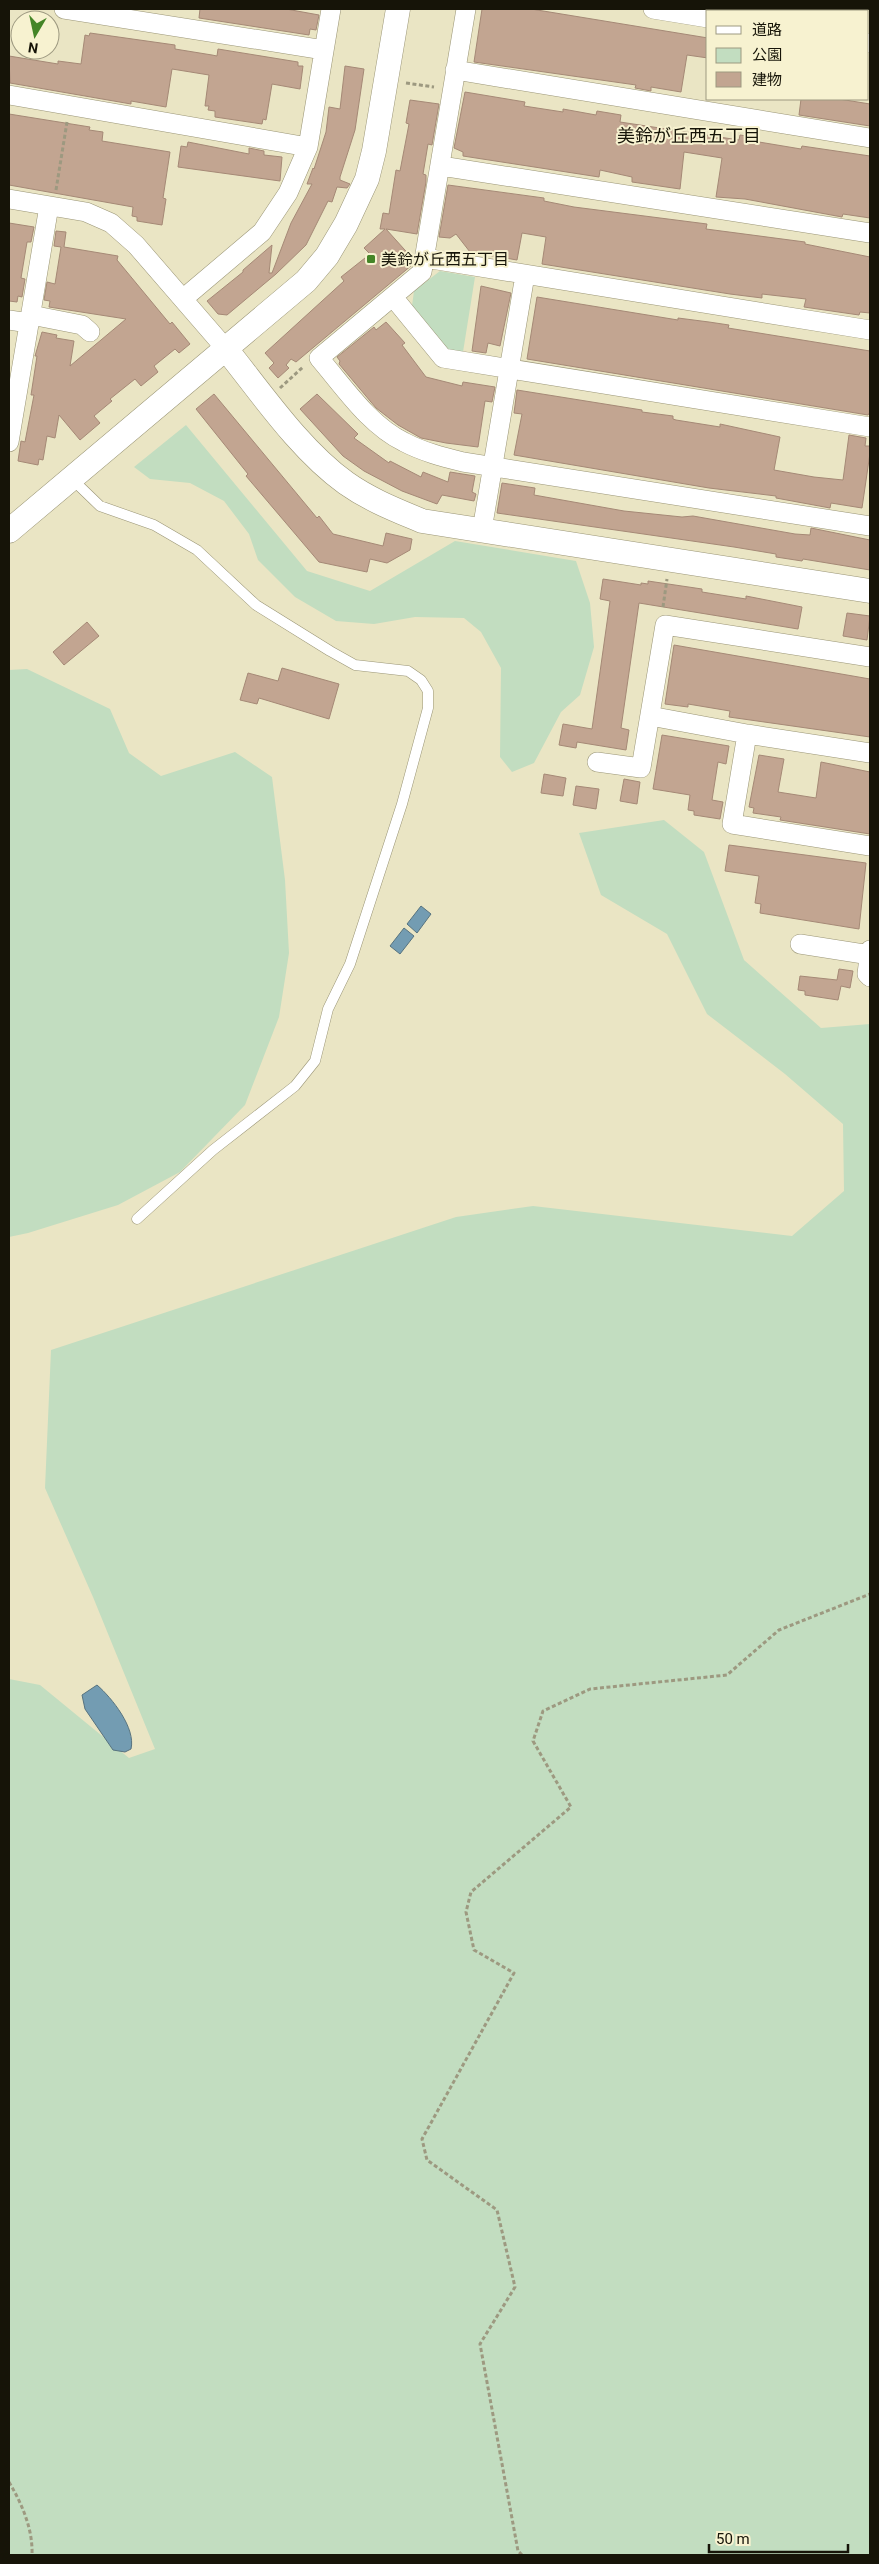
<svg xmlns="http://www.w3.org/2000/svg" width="879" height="2564" font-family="Roboto,'Noto Sans JP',sans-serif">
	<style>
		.green { fill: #c2ddc0 }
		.water { fill: #739cb2; stroke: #57737f }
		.building { fill: #c2a591; stroke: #a58976 }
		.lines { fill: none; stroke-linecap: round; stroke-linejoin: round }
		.service-casing { stroke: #9a9576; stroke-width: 11 }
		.minor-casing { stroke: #9a9576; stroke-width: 20 }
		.tertiary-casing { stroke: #9a9576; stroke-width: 25 }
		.path { stroke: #9d9980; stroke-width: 3; stroke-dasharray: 4 2.5; stroke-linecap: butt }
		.service { stroke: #fff; stroke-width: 10 }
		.minor { stroke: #fff; stroke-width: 19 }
		.tertiary { stroke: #fff; stroke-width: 24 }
		.poi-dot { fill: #448527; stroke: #f7f2d0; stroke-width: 2 }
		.labels { text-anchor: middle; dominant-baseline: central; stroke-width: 4; stroke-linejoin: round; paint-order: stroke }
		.poi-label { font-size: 16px; fill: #161408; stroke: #f7f2d0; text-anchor: start }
		.neighbourhood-label { font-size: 18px; fill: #161408; stroke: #f7f2d0 }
	</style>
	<rect width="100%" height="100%" fill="#eae5c4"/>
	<path class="green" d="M440,271L475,277L463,352L447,350L412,306L414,291Z
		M186,425L307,571L370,591L455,541L576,561L590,603L594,647L580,695L561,712L534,763L512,772L500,757L501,668L481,632L464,618L415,617L374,624L336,621L295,597L258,560L249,534L224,501L190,483L150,479L134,467Z
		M27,669L110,709L129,753L161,776L235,752L272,777L285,880L289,953L279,1017L245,1105L180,1172L118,1205L28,1233L9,1237V670Z
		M664,820L704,852L744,960L821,1028L870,1024V2555H9V1679L40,1685L129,1758L155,1749L93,1597L45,1488L51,1350L456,1217L533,1206L792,1236L844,1191L843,1124L785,1074L707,1014L667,934L601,895L579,833Z"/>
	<path class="water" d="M421,906L431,914L417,933L407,924Z
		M404,928L414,936L400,954L390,946Z
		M97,1685C112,1698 136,1728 131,1749L125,1752L113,1750L85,1709L82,1695Z"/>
	<path class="building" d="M200,9H286L319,15L316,30L310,29L309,35L199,18Z
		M482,9H531L708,38V58L687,55L681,92L651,87V91L635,88L636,85L474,62Z
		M90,33L175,45V49L212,55L217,56L218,49L298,62V66H303L300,89L272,84L266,120L263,119L262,124L215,117V111L208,110L209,106H205L209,75L172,69L166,107L131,101V104L10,83L9,56L58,64V61L81,64L85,35L89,36Z
		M345,66L364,69L355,130L340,177V180L350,184L347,188L337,187L332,202L328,201L306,245L276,274L227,315L218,314L207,301L243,272V270L272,245L269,273H272L291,223L312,184H307L313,168L314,169L326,132L329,107L340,109Z
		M465,92L525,102L524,106L563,112V109L596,115L597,111L621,115L620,122L739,140L740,135L754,137L753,141L801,149L802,146L870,156V218L843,214L842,217L745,199L716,197L722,158L684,152L680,189L632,182V177L600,170L599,177L463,156V152L454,148Z
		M801,99H839L870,104V126L799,115Z
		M410,100L439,104L432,145L428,144L423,174L426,175V182L417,234L386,229L413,259L412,265L296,362L291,359L286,365L289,368L278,378L269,368L274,363L265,353L344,281L341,277L370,254L364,248L385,229H380L383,213L389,214L396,170L400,171L409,124L406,123Z
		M9,114L90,127L89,130L103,132L102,141L170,152L163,198L166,199L162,225L137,221V217L132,216L133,207L9,185Z
		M188,142L249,154V148L264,151V155L282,157L280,181L178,167L181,146L187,147Z
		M448,185L544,198V201L574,207L707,224L706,229L805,242V244L870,257V313L860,312L859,315L804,307L806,299L762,294V298L730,294L542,264L546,237L522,233L517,260L470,252L456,234L450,238L439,237Z
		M9,223L34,227L31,242H27L21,278L25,279L22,297L18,296L17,302L9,301Z
		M56,231L66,232L64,247L118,256L117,260L170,324L172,322L190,344L179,353L175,349L154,366L158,372L141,386L135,379L110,399L112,401L94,416L100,423L80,440L59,415L55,438L47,436L43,460L39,459L38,465L18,461L21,441L25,442L34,395H31L37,356H35L42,332L57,335L56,338L74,341L70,366L126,319L49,307L50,301L44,300L47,282L55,284L61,247L54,246Z
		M481,286L511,293L500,346L488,343L486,353L472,351Z
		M537,297L678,320V318L709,322L729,325L728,328L870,351V412L868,415L527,359Z
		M386,322L405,343L402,345L426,377L462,386L463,382L495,387L492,402L485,401L478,447L446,443L421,438L398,425L376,408L339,364L340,361L337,357L374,327L376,330Z
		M517,390L642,410V412L673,416V419L676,420L720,427V424L780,437L774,470L814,477L843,480L849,435L866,438L865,446H870V453L862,508L831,503L830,508L776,498V496L709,488L514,455L522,414L514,413Z
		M214,394L317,518L319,516L333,534L383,546L386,533L412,539L410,550L387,563L370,559L367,572L319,562L246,476L248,474L196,409Z
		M317,394L358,434L354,438L389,463L390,461L421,477L423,472L448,482L450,472L475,476L472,492L476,494L474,501L442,495L437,504L402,491L364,471L343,456L300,409Z
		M502,483L535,488L534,495L624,511L682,517L693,516L795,534L810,535L811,528L870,540V570L803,559L802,561L776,557V554L734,547L497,513Z
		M603,579L641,585V583L648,584V581L702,589V592L746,599V596L802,607L798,629L639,603L621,728L629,730L626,750L577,742L576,748L559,745L563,724L592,729L610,601L600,599Z
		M847,613L870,616L867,640L843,636Z
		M87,622L99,636L64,665L53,652Z
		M674,645L870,679V737L729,717L730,711L688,704V707L665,704Z
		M282,668L339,684L329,719L259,698L257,704L240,700L248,673L278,681Z
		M662,735L729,746L726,764L718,762L712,800L723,802L720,819L694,815V811L688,810L690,795L653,789Z
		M759,755L784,759L778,792L816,798L821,762L870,772V834L780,820L781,817L753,813L754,808L749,807Z
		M544,774L566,778L563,796L541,793Z
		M624,779L640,782L637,804L620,801Z
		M576,786L599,789L596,809L573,805Z
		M729,845L866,863L859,929L760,913L761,904L755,903L759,876L725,871Z
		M839,969L853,971L850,988L841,986L838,1000L805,995V991L798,990L800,976L837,980Z"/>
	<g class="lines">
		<g class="service-casing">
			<path id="service" d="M72,479L100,506L154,525L197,550L256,605L330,651L355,665L408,671L421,680L428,691V708L402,804L350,964L328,1009L315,1061L295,1086L213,1150L137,1219"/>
		</g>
		<g class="minor-casing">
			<path id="minor" d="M64,9L324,50
				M466,9L422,272L319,358C344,387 369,425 404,442C423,452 443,457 463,462L870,526
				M653,9L708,18
				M868,43H870
				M455,70L870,138
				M9,95L308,147
				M441,166L870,233
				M9,199L86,212L111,223L136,245L226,349
				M425,258L870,330
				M393,297L443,358L870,427
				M184,298L262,232L288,193L308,147L331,9
				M31,315L82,325L90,332
				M9,320L29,323
				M9,442L49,206
				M482,530L525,275
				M650,716L747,734L870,753
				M747,734L732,824L870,846
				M597,762L641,768L665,625L870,657
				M800,944L870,955
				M870,950L867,974L870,977"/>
		</g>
		<g class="tertiary-casing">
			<path id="tertiary" d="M226,349C262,394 300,450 346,483C370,500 396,510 422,521L870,591
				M9,531L306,281L327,256L346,224L367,179L374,151L398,9"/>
		</g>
		<path class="path" d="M406,83L434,87
			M56,190L67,122
			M280,388L303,367
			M663,607L667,579
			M9,2482C22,2504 33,2529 32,2555
			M522,2555L518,2551L480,2344L515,2287L497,2210L427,2160L422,2139L514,1973L474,1950L466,1912L471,1892L571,1807L533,1741L543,1711L590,1689L727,1675L779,1630L870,1594"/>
		<use href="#service" class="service"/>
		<use href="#minor" class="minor"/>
		<use href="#tertiary" class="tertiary"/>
	</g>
	<rect class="poi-dot" x="366" y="254" width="10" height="10" rx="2.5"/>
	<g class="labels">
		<g class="poi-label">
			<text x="381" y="259">美鈴が丘西五丁目</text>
		</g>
		<g class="neighbourhood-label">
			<text x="689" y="135">美鈴が丘西五丁目</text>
		</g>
	</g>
	<rect width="879" height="2564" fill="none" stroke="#161408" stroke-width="20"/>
	<rect x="706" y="10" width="162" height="90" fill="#f7f2d0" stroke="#9d9980"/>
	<rect x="716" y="26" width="25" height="8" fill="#ffffff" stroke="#9d9980"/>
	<text x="752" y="35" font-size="15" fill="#161408">道路</text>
	<rect x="716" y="48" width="25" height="15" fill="#c2ddc0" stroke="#9d9980"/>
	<text x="752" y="60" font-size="15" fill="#161408">公園</text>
	<rect x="716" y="72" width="25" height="15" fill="#c2a591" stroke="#9d9980"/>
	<text x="752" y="85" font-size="15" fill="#161408">建物</text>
	<g transform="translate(35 35) rotate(189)"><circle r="24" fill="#f7f2d0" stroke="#9d9980"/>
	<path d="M0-4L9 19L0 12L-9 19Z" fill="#448527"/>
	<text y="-8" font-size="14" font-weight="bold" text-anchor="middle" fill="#161408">N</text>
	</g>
	<path d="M709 2544v8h139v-8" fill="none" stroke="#161408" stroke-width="2.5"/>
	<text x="716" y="2544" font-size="15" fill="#161408" stroke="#f7f2d0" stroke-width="4" paint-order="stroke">50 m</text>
</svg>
